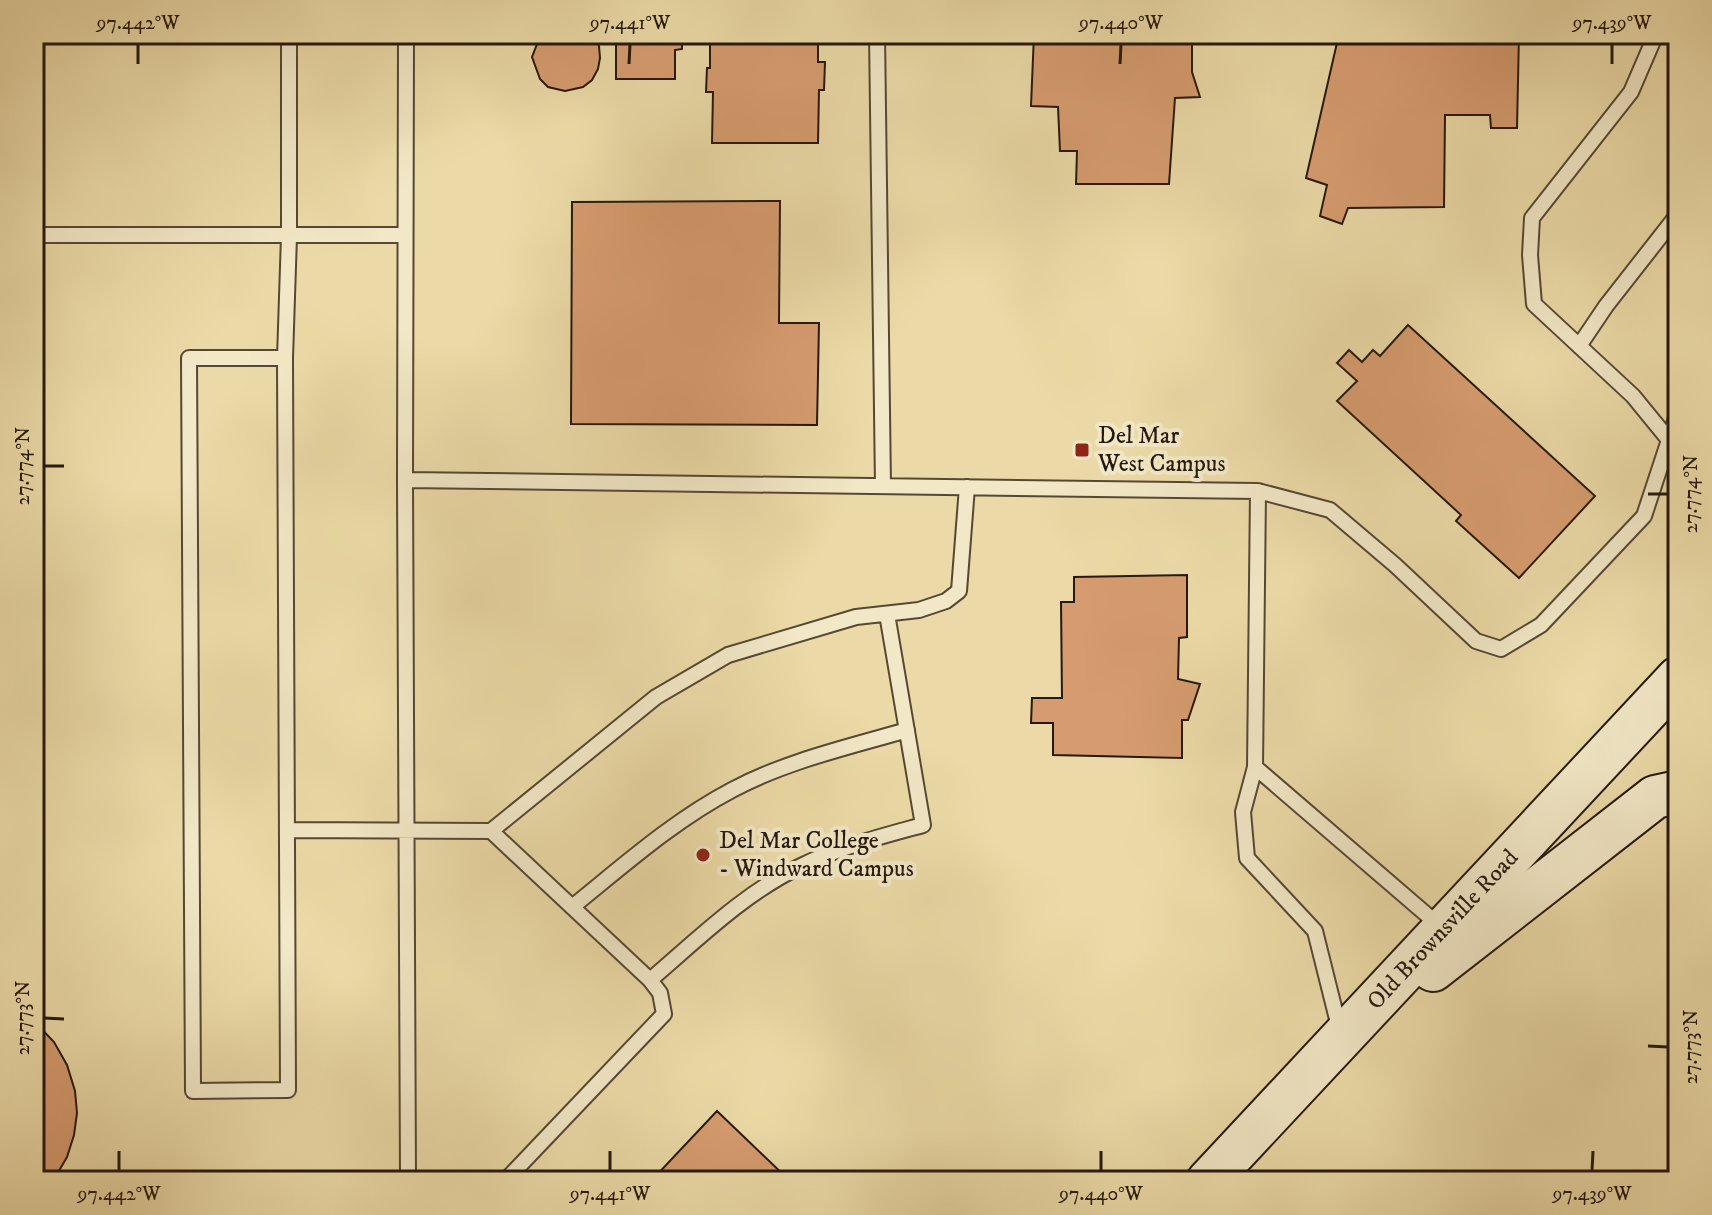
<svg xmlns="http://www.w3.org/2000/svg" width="1712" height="1215" font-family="'IM FELL DW Pica',serif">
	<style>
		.building { fill: #d69c6f; stroke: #25180f; stroke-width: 2 }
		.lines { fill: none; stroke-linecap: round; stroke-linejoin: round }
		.service-casing { stroke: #564835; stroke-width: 18 }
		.secondary-casing { stroke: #25180f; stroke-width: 46 }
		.service { stroke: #f2e7c6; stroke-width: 14 }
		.secondary { stroke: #f2e7c6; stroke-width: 42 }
		.ticks { fill: none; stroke: #25180f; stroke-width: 3 }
		.poi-dot { fill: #8f2418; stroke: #f2e7c6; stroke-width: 3 }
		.labels { text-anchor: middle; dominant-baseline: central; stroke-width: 8; stroke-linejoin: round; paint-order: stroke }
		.poi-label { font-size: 24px; fill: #25180f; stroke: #f2e7c6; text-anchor: start }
		.street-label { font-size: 24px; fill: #25180f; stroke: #f2e7c6 }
		.neatline { fill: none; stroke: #25180f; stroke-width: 3 }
		.ticks-label { font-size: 20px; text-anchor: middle; fill: #25180f }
	</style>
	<rect width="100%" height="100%" fill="#ebdaa7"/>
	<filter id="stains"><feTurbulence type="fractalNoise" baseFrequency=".0025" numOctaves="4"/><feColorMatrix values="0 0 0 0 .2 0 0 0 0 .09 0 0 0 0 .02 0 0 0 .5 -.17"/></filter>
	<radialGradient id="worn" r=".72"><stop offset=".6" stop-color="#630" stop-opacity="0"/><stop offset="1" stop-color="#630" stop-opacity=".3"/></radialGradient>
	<path class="building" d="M591,34L599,46L600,58L598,69L592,80L583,87L565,91L548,87L540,79L532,57L541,34Z
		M616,34H682V49L675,50V79H616Z
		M1034,34H1192V72L1200,97L1175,98L1169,184H1076L1077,151H1060L1058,107L1031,106Z
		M1339,34H1519L1517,128H1491L1490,115H1445L1444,207L1348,208L1342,224L1320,216L1327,185L1306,178Z
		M716,37H747V43H818V62H825L824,90H819L818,143H712L713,92H706L707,68H710V43H716Z
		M780,201L779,323H819L817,425L571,424L572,202Z
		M1408,325L1595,496L1519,578L1456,521L1461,515L1337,401L1357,381L1337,363L1349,350L1362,362L1373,350L1380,356Z
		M1187,575V637L1179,638L1178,679L1200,684L1188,720H1182V758L1053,755V723H1031L1032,698H1062L1061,602H1074V577Z
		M34,1021L54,1042L67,1065L75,1091L77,1113L74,1135L67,1157L53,1181H34Z
		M717,1111L790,1181H651Z"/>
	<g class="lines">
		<g class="service-casing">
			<path id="service" d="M877,34L883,486
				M34,235H405
				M1579,346L1606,306L1678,214
				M285,358H189L193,1091L288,1090L285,358L289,236V34
				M1669,440L1678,412
				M405,480L406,34
				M1258,491L1330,510L1395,565L1476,641L1501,649L1541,625L1644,516L1669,440L1633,396L1534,304L1530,255L1532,218L1631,92L1656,34
				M1255,767L1243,812L1247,858L1315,931L1340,1031
				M287,830L491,831L656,697L728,655L856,617L919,610L946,601L959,591L967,487
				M491,831L650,980L660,993L664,1014L505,1181
				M572,907C623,866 673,821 732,790C786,761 849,747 907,730
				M650,980C697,940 744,893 801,866C839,847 883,836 923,825L887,614
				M408,1181L405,480L1258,491L1255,767L1441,927"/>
		</g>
		<g class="secondary-casing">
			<g id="secondary">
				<path d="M1433,970L1655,797L1678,792"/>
				<path id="s1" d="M1208,1181L1678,678"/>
			</g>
		</g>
		<use href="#service" class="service"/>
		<use href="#secondary" class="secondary"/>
	</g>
	<path class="ticks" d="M138,64V44M629,64L630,44M1120,64L1121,44M1612,64V44M44,466H64M1648,494H1668M44,1018L64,1019M1648,1046L1668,1047M119,1171V1151M610,1171V1151M1101,1171V1151M1592,1171L1593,1151"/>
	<g class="poi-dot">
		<rect x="1074" y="442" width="16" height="16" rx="4"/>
		<circle cx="703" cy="855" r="8"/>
	</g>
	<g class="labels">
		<g class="poi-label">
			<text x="1098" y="436">Del Mar<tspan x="1098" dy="28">West Campus</tspan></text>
			<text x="719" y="841">Del Mar College<tspan x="719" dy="28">- Windward Campus</tspan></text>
		</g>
		<g class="street-label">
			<text stroke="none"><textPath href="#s1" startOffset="344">Old Brownsville Road</textPath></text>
		</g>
	</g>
	<rect width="1712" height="1215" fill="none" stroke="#ebdaa7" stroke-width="88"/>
	<rect x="44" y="44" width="1624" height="1127" class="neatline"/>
	<g class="ticks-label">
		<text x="138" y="29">97.442°W</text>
		<text x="630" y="29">97.441°W</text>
		<text x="1121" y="29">97.440°W</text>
		<text x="1612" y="29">97.439°W</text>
		<text transform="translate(22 466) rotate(-90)" y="7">27.774°N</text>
		<text transform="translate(1690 494) rotate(-90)" y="7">27.774°N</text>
		<text transform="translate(22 1018) rotate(-90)" y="7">27.773°N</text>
		<text transform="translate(1690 1047) rotate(-90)" y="7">27.773°N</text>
		<text x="119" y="1200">97.442°W</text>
		<text x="610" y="1200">97.441°W</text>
		<text x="1101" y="1200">97.440°W</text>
		<text x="1592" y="1200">97.439°W</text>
	</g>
	<rect width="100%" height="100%" filter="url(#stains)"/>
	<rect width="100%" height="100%" fill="url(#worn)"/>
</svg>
